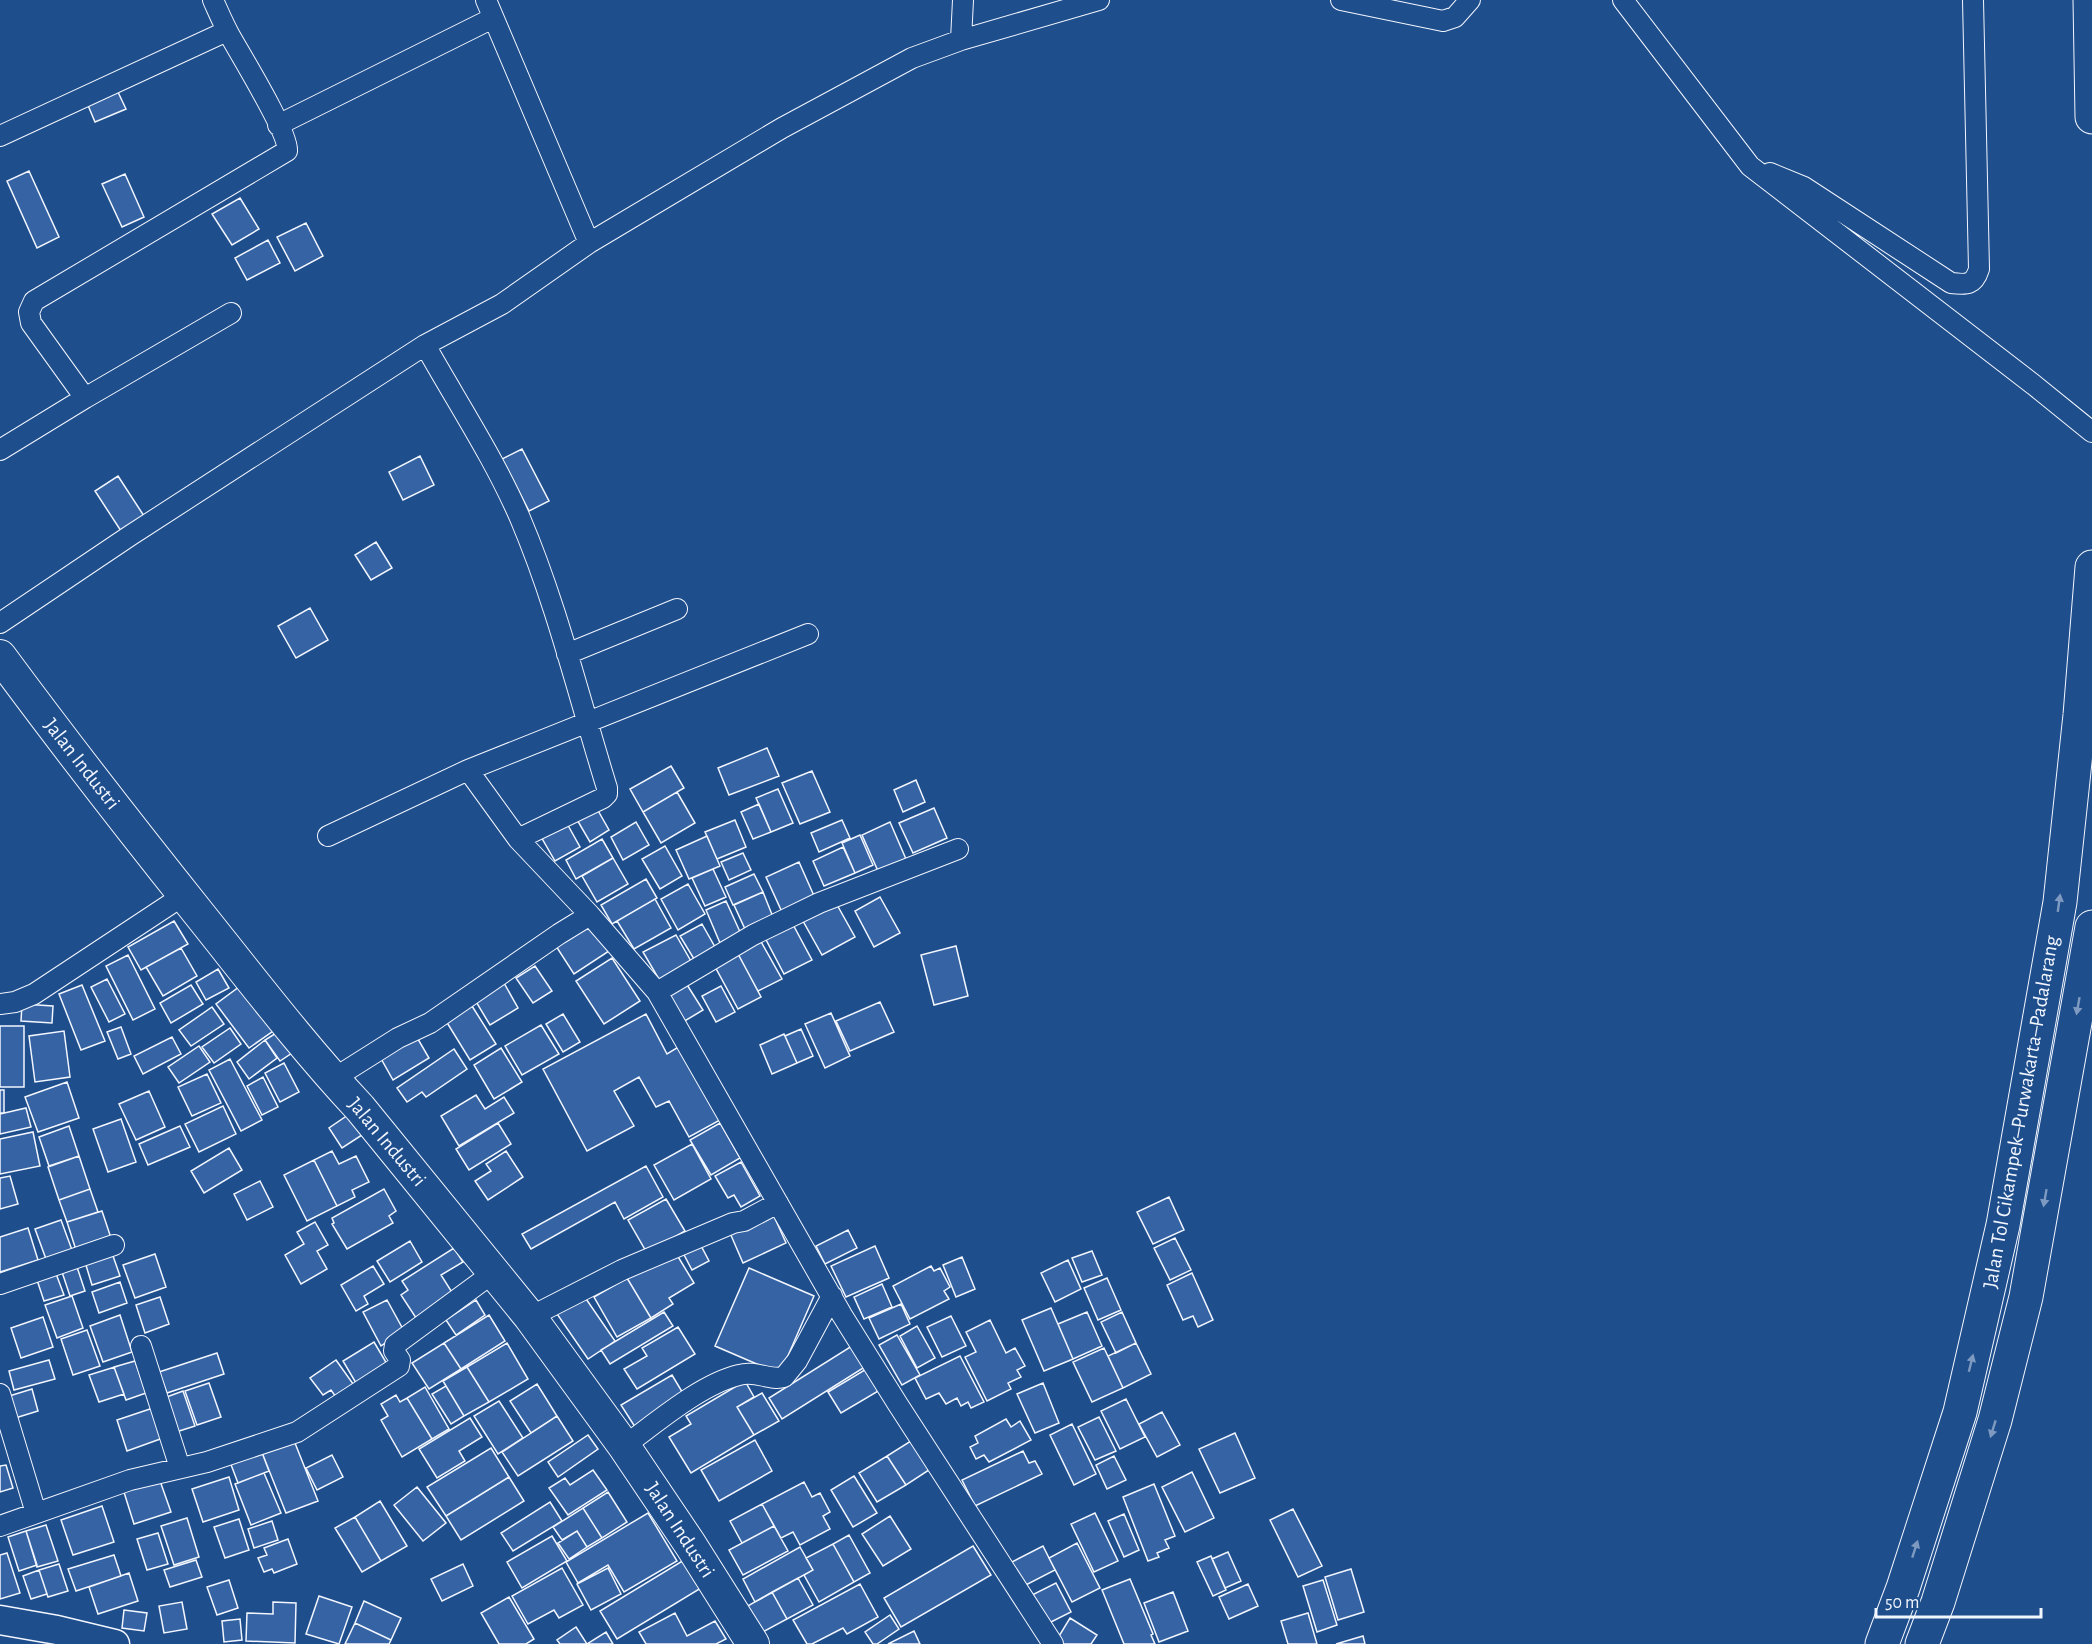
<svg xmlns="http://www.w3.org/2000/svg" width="2092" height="1644" font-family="'Alegreya Sans',sans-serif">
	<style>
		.building { fill: #3563a3; stroke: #f2f6ff; stroke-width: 1.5 }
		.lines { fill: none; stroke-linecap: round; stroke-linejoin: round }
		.street-casing { stroke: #f2f6ff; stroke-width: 22 }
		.secondary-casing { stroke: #f2f6ff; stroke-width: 31 }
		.primary-casing { stroke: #f2f6ff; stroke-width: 34 }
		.highway-casing { stroke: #f2f6ff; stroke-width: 35 }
		.street { stroke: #1f4e8c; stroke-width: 20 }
		.secondary { stroke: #1f4e8c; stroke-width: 28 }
		.primary { stroke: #1f4e8c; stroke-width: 32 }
		.highway { stroke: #1f4e8c; stroke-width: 33 }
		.oneway { fill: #7e9ac0 }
		.labels { text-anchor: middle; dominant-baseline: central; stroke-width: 4.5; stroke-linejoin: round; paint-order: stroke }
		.street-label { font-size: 21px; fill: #f2f6ff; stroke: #1f4e8c }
	</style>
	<rect width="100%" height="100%" fill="#1f4e8c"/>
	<path class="building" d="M117,90L126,109L95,122L87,103Z
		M29,171L59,237L37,248L7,181Z
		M125,174L144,217L122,227L102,184Z
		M240,198L259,229L232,245L212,214Z
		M306,223L323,256L295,271L277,237Z
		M268,240L280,263L247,280L235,258Z
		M522,449L549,501L529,511L502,459Z
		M420,456L434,485L403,500L389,472Z
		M118,476L144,516L121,531L95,491Z
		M376,542L392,568L371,580L355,555Z
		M310,608L328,640L296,658L278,626Z
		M767,748L779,776L729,795L718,768Z
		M671,766L684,788L643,812L630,789Z
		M812,771L830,812L800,824L782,783Z
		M916,780L925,802L903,812L894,790Z
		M778,789L793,823L771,832L756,798Z
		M677,792L695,823L661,843L643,812Z
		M759,804L771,832L753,839L741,812Z
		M596,807L609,830L590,842L576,818Z
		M934,808L947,838L913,853L899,823Z
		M565,820L580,847L555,861L540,835Z
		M735,820L746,847L717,859L705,832Z
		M842,820L850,838L819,852L811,833Z
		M636,822L649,845L623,860L611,837Z
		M890,822L906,859L878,871L862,835Z
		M860,835L873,865L855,873L842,843Z
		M707,836L720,866L689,879L676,850Z
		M602,839L613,858L576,879L566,860Z
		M665,846L682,876L660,889L642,859Z
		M843,847L855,873L824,886L813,861Z
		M743,853L751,870L729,880L721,862Z
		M613,858L628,884L597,902L582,876Z
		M799,862L815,898L782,912L766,877Z
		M713,869L726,897L705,906L692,878Z
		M754,874L763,892L733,905L725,887Z
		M646,879L657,898L612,924L601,905Z
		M688,884L705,914L678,930L661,899Z
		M763,892L773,917L745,929L734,905Z
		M880,897L900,933L874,947L855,911Z
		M655,899L671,928L634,949L617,921Z
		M726,901L741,934L720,943L706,910Z
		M836,903L855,937L822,955L803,921Z
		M790,919L812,960L784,974L763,934Z
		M174,921L188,944L141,970L128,947Z
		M589,921L609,951L574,974L554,943Z
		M702,924L715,947L694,959L680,936Z
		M676,935L692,963L660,981L643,952Z
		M760,940L782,979L758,991L737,952Z
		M956,946L968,996L934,1005L921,955Z
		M181,948L197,976L163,996L146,967Z
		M736,950L761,997L738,1009L713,963Z
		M128,955L155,1009L133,1020L106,966Z
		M612,958L640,1001L604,1024L576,981Z
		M535,966L552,991L533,1003L516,978Z
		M218,969L229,988L206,1000L196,982Z
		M107,979L125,1014L109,1022L91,987Z
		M684,980L703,1010L683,1022L664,992Z
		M504,983L518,1008L490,1025L475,1000Z
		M243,984L276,1029L249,1048L216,1004Z
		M82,985L105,1041L81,1050L59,994Z
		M191,985L203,1004L171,1023L160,1003Z
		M721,986L735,1012L716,1022L702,996Z
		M880,1002L894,1032L850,1051L836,1021Z
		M22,1004L53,1006L52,1023L21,1021Z
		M472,1006L496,1044L470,1060L446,1021Z
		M212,1007L224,1024L191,1046L179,1030Z
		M831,1013L850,1056L825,1068L805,1024Z
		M563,1014L580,1042L563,1052L546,1024Z
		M646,1014L667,1054L680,1046L720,1120L689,1137L669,1101L656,1107L639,1077L614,1091L634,1126L587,1151L543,1069Z
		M541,1025L559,1054L522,1075L505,1046Z
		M0,1026H24V1087H0Z
		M121,1027L131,1054L118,1059L107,1032Z
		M230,1028L241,1044L214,1063L202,1047Z
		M801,1029L813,1056L797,1063L785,1036Z
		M281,1030L295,1051L280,1061L265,1040Z
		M64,1031L70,1077L35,1082L29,1036Z
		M415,1034L429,1058L393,1080L379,1055Z
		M784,1034L797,1063L772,1074L760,1045Z
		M172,1037L181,1054L143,1074L134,1056Z
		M265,1040L277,1058L249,1079L237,1062Z
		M199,1046L210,1062L179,1083L168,1067Z
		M501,1048L522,1082L494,1099L474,1065Z
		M454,1049L467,1069L426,1097L422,1092L407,1102L397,1088Z
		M230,1059L262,1120L241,1131L209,1070Z
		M284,1063L299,1092L280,1102L265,1073Z
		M207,1074L221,1103L192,1116L178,1087Z
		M263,1077L278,1107L262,1115L247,1086Z
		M67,1082L79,1118L38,1132L25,1097Z
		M0,1090H4V1113H0Z
		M149,1091L165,1127L136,1140L119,1104Z
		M476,1095L485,1109L504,1097L514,1113L459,1146L441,1116Z
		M223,1106L236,1134L199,1152L185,1124Z
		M26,1108L31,1127L0,1134V1114Z
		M348,1115L362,1135L342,1148L329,1128Z
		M121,1119L136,1162L108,1172L93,1129Z
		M498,1123L511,1144L469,1170L456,1149Z
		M720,1123L740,1158L711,1175L690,1140Z
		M69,1126L79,1156L49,1166L39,1137Z
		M180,1126L190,1147L148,1165L139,1144Z
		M33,1132L40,1166L0,1174V1139Z
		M692,1144L711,1179L674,1200L654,1165Z
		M229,1148L242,1170L204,1193L191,1171Z
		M332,1151L339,1164L356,1156L369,1182L352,1190L355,1197L337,1206L314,1160Z
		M506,1151L523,1177L488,1200L475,1181L491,1171L486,1164Z
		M79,1156L90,1189L59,1200L48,1167Z
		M314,1160L337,1206L307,1221L284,1175Z
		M741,1162L760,1196L741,1207L734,1195L728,1198L715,1176Z
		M646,1166L663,1197L624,1219L615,1202L531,1249L522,1234Z
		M10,1176L18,1204L0,1209V1178Z
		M260,1181L273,1207L247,1220L234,1194Z
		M90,1189L98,1212L67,1222L59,1200Z
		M384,1189L396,1211L389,1216L393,1223L347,1249L332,1224L334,1223L332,1218Z
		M1169,1197L1184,1230L1153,1244L1137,1212Z
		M666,1199L685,1231L647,1253L628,1220Z
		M102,1211L111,1238L76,1250L67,1222Z
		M773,1214L786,1243L743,1263L730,1233Z
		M61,1220L72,1250L46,1259L35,1229Z
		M315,1222L328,1245L317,1251L327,1269L301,1284L285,1255L304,1244L297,1232Z
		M28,1228L38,1260L0,1272V1237Z
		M848,1230L857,1248L825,1264L816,1246Z
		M1175,1238L1191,1270L1170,1280L1154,1248Z
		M698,1240L709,1261L692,1270L681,1249Z
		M410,1241L422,1262L390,1282L377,1261Z
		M875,1246L889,1278L846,1297L831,1266Z
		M454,1248L463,1262L441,1275L455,1297L418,1321L401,1295L408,1290L402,1281Z
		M674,1250L694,1283L669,1298L673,1304L651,1318L627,1278Z
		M1092,1251L1102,1275L1082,1282L1072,1258Z
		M112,1253L120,1276L92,1285L85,1262Z
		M155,1254L166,1287L135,1298L123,1265Z
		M962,1257L975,1289L956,1297L943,1265Z
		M1068,1260L1081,1289L1055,1302L1041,1273Z
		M76,1264L85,1291L70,1296L61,1269Z
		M373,1266L384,1284L364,1296L368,1304L356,1311L341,1285Z
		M931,1266L934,1271L940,1268L950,1287L944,1291L949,1299L910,1319L893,1286Z
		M749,1268L814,1296L780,1374L715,1346Z
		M55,1271L64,1295L44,1301L36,1277Z
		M1192,1273L1213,1320L1198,1327L1193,1316L1183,1320L1167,1285Z
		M627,1278L651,1318L617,1337L594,1297Z
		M1107,1278L1121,1310L1098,1320L1084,1288Z
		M120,1282L127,1303L99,1313L92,1292Z
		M882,1284L892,1307L864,1319L854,1297Z
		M582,1293L615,1341L588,1359L555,1311Z
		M72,1296L83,1328L57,1338L45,1305Z
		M160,1297L169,1324L145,1333L136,1305Z
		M387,1300L404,1331L381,1346L363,1312Z
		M476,1300L485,1315L456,1335L446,1320Z
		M901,1304L910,1324L879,1339L869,1318Z
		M1051,1308L1073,1359L1044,1371L1022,1320Z
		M664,1312L673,1326L610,1364L601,1350Z
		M1087,1312L1102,1346L1073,1359L1058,1324Z
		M1122,1312L1136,1343L1116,1353L1101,1322Z
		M120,1315L132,1352L103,1362L90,1326Z
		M489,1315L505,1341L461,1369L444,1343Z
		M951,1316L966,1346L942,1357L927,1327Z
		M43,1317L53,1347L21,1358L11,1328Z
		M990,1320L1006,1353L1015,1348L1025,1366L1017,1370L1021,1377L1008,1383L1011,1389L987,1401L965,1357L976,1352L966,1332Z
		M917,1326L935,1358L917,1368L900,1336Z
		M678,1327L695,1354L637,1389L624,1369L647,1356L642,1348Z
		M87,1330L100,1366L73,1375L61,1339Z
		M897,1335L920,1375L902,1385L879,1345Z
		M374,1342L387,1364L356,1383L343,1361Z
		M444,1343L461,1369L429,1389L412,1363Z
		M507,1343L528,1379L489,1402L467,1367Z
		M1136,1343L1151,1374L1123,1388L1108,1356Z
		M855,1344L868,1365L782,1419L769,1398Z
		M1104,1348L1123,1388L1092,1402L1073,1362Z
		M217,1353L224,1374L167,1393L159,1372Z
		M960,1356L984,1402L971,1408L968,1402L961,1406L957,1398L946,1404L939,1393L926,1399L915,1378Z
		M49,1360L55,1379L14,1390L9,1371Z
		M336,1360L356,1388L338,1400L331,1390L323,1395L310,1378Z
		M135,1361L146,1393L126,1400L114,1367Z
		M118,1366L114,1367L124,1394L99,1402L89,1375Z
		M467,1367L489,1402L464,1416L443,1381Z
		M868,1368L880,1390L841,1413L828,1392Z
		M672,1375L687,1400L637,1430L621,1405Z
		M745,1381L754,1397L737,1407L754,1435L691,1473L669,1437L691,1424L686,1416Z
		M209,1383L221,1417L197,1425L185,1391Z
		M1043,1383L1059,1423L1035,1433L1017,1394Z
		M537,1384L557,1416L531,1433L510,1401Z
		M446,1386L464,1416L451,1424L432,1394Z
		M425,1387L449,1429L432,1439L407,1398Z
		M32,1389L38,1411L12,1419L6,1397Z
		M183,1391L195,1426L176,1432L164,1398Z
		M762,1393L779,1421L754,1435L737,1407Z
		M396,1395L400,1402L407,1398L432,1439L402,1457L381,1420L388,1416L381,1404Z
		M1126,1399L1145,1437L1120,1449L1101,1411Z
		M499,1401L523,1438L498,1454L474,1416Z
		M153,1408L163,1438L127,1451L117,1420Z
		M1162,1412L1180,1445L1157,1457L1139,1424Z
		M557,1416L573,1441L518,1476L502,1452Z
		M1099,1417L1116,1451L1095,1460L1078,1427Z
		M470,1418L482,1437L459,1451L465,1461L437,1478L419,1449Z
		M1006,1419L1011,1427L1020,1421L1031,1440L989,1462L984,1455L976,1459L970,1447L978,1443L975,1436Z
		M1072,1424L1096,1474L1074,1485L1050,1435Z
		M1235,1433L1255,1478L1220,1493L1199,1449Z
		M588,1435L598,1449L558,1477L548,1462Z
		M293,1438L318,1501L286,1513L261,1450Z
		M914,1439L932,1468L906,1485L887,1456Z
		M755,1440L772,1471L719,1501L701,1470Z
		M491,1448L509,1477L446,1516L427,1487Z
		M261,1450L269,1471L238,1483L230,1462Z
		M1023,1451L1029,1463L1035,1461L1042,1474L975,1506L962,1480Z
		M332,1455L343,1477L317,1490L306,1468Z
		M887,1456L906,1485L877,1502L859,1473Z
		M1114,1456L1126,1480L1107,1489L1096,1465Z
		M6,1465L13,1488L0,1492V1466Z
		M593,1470L607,1490L568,1515L549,1488L565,1478L570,1485Z
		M1192,1472L1214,1518L1185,1532L1162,1487Z
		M264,1473L281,1513L251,1525L235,1484Z
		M854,1476L877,1513L853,1527L831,1490Z
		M229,1477L239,1510L203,1522L192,1489Z
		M509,1477L524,1501L461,1540L446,1516Z
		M159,1478L171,1512L134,1524L123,1489Z
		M804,1482L812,1497L820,1493L830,1512L823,1516L830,1529L800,1545L793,1532L781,1538L762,1504Z
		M1154,1484L1175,1536L1165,1540L1169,1548L1157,1553L1159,1557L1148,1561L1123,1497Z
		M417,1487L446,1523L423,1541L394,1505Z
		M608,1492L627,1522L602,1538L583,1508Z
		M380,1501L407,1546L381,1561L355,1517Z
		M550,1502L562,1521L513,1551L501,1533Z
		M762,1504L774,1526L742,1543L730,1521Z
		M102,1506L114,1542L73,1555L61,1520Z
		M583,1508L602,1538L587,1547L577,1531L562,1540L553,1527Z
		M1293,1509L1322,1566L1298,1577L1270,1520Z
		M648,1513L677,1561L624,1592L608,1565L578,1583L566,1562Z
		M1095,1513L1118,1561L1094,1572L1071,1524Z
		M1124,1514L1139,1550L1124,1557L1108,1521Z
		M890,1516L911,1549L883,1566L862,1534Z
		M355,1517L381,1561L362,1572L335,1528Z
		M187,1518L199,1557L174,1565L161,1526Z
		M239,1519L249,1550L225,1558L214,1527Z
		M272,1521L278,1540L254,1548L248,1529Z
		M46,1525L58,1561L37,1567L26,1531Z
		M774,1526L788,1551L743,1575L729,1550Z
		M26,1531L37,1565L19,1571L8,1537Z
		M577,1531L587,1547L569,1559L558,1543Z
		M158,1533L168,1564L147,1570L137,1539Z
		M849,1535L870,1573L854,1582L833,1544Z
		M552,1536L567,1561L522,1588L507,1562Z
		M288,1539L297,1564L274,1573L272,1569L264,1572L258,1558L267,1555L264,1548Z
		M1077,1543L1100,1588L1072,1602L1049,1558Z
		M833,1544L854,1582L819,1602L804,1575L813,1570L806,1558Z
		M973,1546L991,1575L901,1627L884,1598Z
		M1043,1546L1055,1570L1022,1587L1010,1563Z
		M800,1547L813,1570L755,1602L743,1579Z
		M1228,1552L1241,1581L1225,1588L1212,1559Z
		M7,1553L20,1593L0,1599V1555Z
		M114,1555L121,1576L76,1591L68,1569Z
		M1211,1556L1226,1590L1213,1596L1197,1562Z
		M196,1560L202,1577L170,1587L164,1570Z
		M684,1560L701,1588L617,1639L600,1611Z
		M59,1564L68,1591L48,1597L39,1570Z
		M463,1564L473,1586L442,1601L431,1579Z
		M562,1568L583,1605L559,1618L554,1610L528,1624L512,1596Z
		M608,1568L621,1594L591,1610L577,1584Z
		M1351,1569L1364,1612L1338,1620L1325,1577Z
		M39,1570L47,1594L31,1599L23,1576Z
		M129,1573L138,1601L98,1614L89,1587Z
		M798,1578L813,1605L787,1619L772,1592Z
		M1130,1579L1153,1634L1151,1635L1155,1644H1124L1102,1590Z
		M229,1580L238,1608L217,1615L207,1587Z
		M1323,1580L1337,1625L1317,1632L1303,1586Z
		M1056,1583L1071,1612L1047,1624L1032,1595Z
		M860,1584L878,1617L847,1634L843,1628L812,1644H807L793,1620Z
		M1248,1584L1258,1606L1229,1619L1219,1597Z
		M772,1592L787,1619L761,1633L746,1607Z
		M1173,1592L1188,1631L1159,1642L1144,1603Z
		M319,1596L352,1607L339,1644L306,1634Z
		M509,1597L534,1639L526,1644H499L481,1613Z
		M364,1601L401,1618L391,1640L355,1623Z
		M182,1602L187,1629L164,1633L159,1606Z
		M273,1602L296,1603L295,1643L246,1641L247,1613L273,1614Z
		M124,1610L147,1613L144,1631L122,1628Z
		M675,1613L687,1636L715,1621L726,1639L716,1644H646L639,1632Z
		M1308,1613L1317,1644H1288L1281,1621Z
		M890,1615L899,1629L877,1644H873L865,1632Z
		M1070,1618L1097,1635L1091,1644H1060L1056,1641Z
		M240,1619L242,1640L224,1642L222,1621Z
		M355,1623L391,1640L389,1644H345Z
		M576,1627L587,1644H560L557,1640Z
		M914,1631L920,1644H888Z
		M606,1632L613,1644H587Z
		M1363,1636L1365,1644H1336Z"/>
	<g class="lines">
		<g class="street-casing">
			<path id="street" d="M486,0L589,243
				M1341,0L1443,21L1455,17L1470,0
				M1623,0L1750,166L2034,385L2092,432
				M961,40L963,0
				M278,125L493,18
				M0,136L227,31
				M1770,173L1804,187L1951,283C1967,285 1974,285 1979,269L1973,0
				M425,345C457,402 494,458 520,518C557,605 579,698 607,788V794L603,798L518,839
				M85,398L231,313
				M0,450L85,398L31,323L29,312L34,301L287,151C290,135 240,54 229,34C223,23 218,11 213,0
				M0,623L131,535L425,345L502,304L589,243L782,128L912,58L961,40L1099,0
				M567,654L677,609
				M468,770L518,839L590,915L657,992L842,1315L897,1403L1053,1644
				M328,836L468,770L808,634
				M657,992L753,935L819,903L958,849
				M0,1004L15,1002L34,994L184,895
				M333,1079L398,1038L430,1023L559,934L590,915
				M0,1284L114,1245
				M530,1317L622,1270L733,1223L744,1221L778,1203
				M141,1346L180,1468
				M0,1394L36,1513
				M624,1446C656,1423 701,1384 739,1375C756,1370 770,1381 784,1377L797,1361L832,1296
				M0,1526L130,1480L207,1462L297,1432L399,1366L400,1360L394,1351L395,1345L493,1273"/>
		</g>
		<g class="secondary-casing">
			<path id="secondary" d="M0,1620L57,1630L115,1644"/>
		</g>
		<g class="primary-casing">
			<path id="primary" d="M0,656C65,744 132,830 200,915C252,980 303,1047 360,1108L530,1317L624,1446L690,1544L753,1644"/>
		</g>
		<g class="highway-casing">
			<path id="highway" d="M2090,0L2092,117
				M1882,1644L1903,1588L1960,1412L2003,1225L2060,902L2080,715L2092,567
				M1922,1644L1938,1602L1995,1420L2026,1297L2092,927"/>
		</g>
		<use href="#street" class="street"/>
		<use href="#secondary" class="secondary"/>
		<use href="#primary" class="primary"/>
		<use href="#highway" class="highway"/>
	</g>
	<defs><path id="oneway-solid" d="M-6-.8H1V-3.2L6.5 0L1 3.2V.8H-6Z" transform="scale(1.5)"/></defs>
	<g class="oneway">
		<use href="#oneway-solid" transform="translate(2059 903) rotate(-82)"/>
		<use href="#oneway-solid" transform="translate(2078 1006) rotate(100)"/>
		<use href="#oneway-solid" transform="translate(2045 1198) rotate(100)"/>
		<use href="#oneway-solid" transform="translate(1971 1363) rotate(-76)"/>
		<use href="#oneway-solid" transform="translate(1993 1429) rotate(107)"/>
		<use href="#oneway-solid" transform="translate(1915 1549) rotate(-72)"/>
	</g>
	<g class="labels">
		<g class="street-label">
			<text transform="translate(82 764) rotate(52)">Jalan Industri</text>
			<text transform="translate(2021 1112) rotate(-80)">Jalan Tol Cikampek–Purwakarta–Padalarang</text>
			<text transform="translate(387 1142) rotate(50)">Jalan Industri</text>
			<text transform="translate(680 1530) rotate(57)">Jalan Industri</text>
		</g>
	</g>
	<path d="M1876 1608v9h165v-9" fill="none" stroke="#f2f6ff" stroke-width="3"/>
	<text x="1885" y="1608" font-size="18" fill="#f2f6ff" stroke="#1f4e8c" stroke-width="4.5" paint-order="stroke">50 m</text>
</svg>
